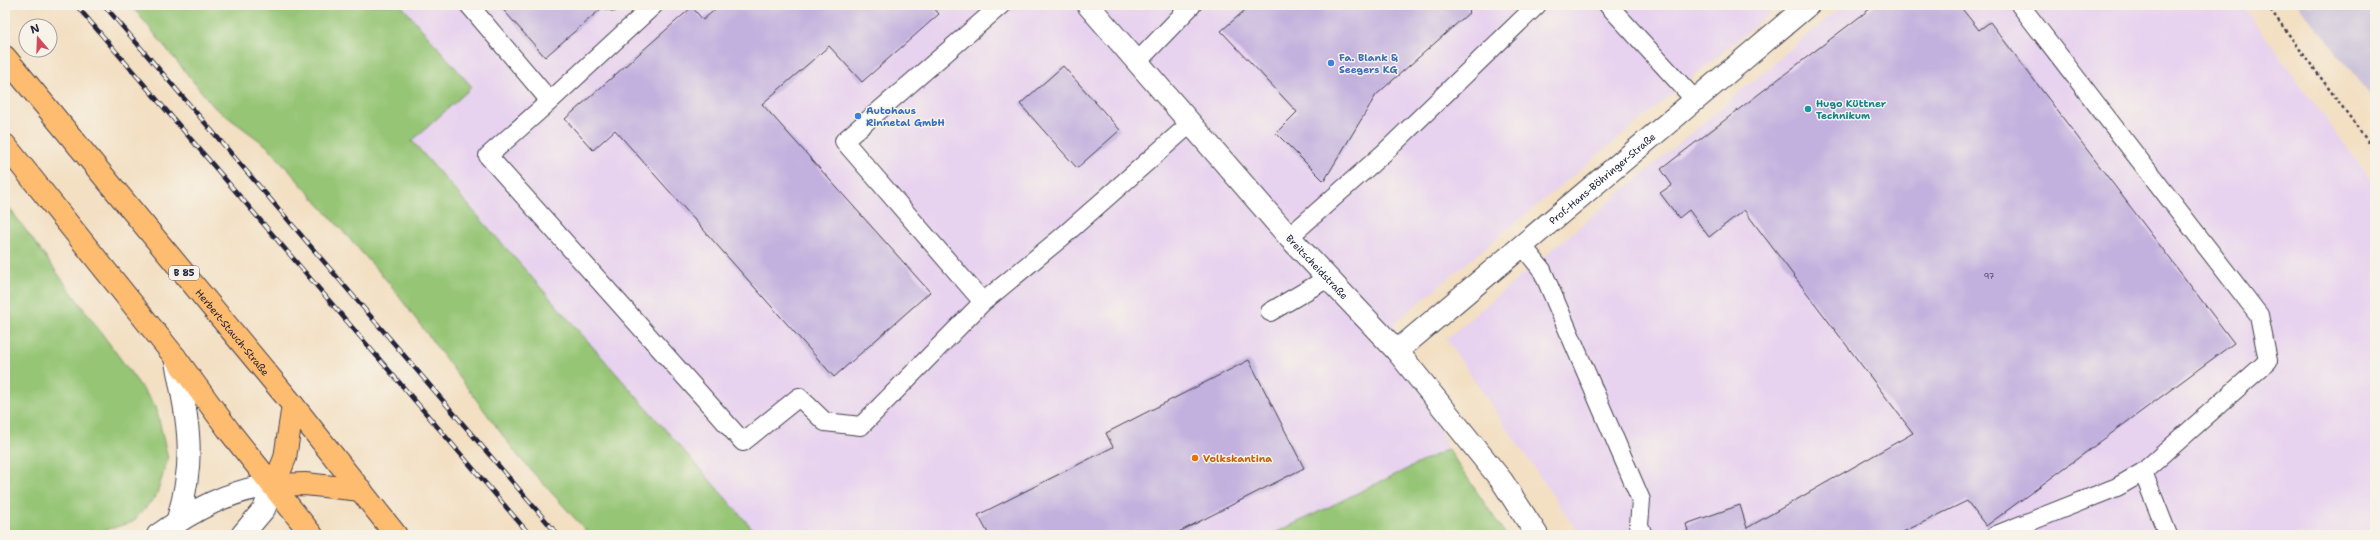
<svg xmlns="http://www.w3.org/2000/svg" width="2380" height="540" font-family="'Shantell Sans',sans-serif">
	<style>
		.built { fill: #e7d2ef }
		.industrial { fill: #c8bfd8 }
		.green { fill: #95c575; stroke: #5c7458 }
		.building { fill: #c2b0de }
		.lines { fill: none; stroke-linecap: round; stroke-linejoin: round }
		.service-casing { stroke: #413e4f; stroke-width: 20 }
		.minor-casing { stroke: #413e4f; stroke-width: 24 }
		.primary-casing { stroke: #413e4f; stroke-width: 24 }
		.path { stroke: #413e4f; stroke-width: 2.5; stroke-dasharray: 3 3; stroke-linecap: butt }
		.service { stroke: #fff; stroke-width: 18 }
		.minor { stroke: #fff; stroke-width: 22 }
		.primary { stroke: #febc70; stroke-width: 22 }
		.rail-casing { stroke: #22223b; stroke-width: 4.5 }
		.rail { stroke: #f7f3e8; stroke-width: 3; stroke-dasharray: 9; stroke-linecap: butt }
		.shop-dot { fill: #3f7fe0; stroke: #f7f3e8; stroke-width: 1.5 }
		.culture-dot { fill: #0f9aa8; stroke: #f7f3e8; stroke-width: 1.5 }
		.food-dot { fill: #e8710a; stroke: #f7f3e8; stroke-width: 1.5 }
		.labels { text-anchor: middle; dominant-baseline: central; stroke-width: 3; stroke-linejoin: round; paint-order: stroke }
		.number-label { font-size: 8px; fill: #4a4664 }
		.shield { fill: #f7f3e8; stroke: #62616f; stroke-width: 1 }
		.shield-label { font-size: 9px; font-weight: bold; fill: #22223b }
		.shop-label { font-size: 10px; font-weight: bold; fill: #366cbe; stroke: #f7f3e8; text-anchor: start }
		.culture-label { font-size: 10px; font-weight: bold; fill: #0d838f; stroke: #f7f3e8; text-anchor: start }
		.street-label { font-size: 10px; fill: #22223b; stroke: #f7f3e8 }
		.food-label { font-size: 10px; font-weight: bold; fill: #c56008; stroke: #f7f3e8; text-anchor: start }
	</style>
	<rect width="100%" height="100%" fill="#f7f3e8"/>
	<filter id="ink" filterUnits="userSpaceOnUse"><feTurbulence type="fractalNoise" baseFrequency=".025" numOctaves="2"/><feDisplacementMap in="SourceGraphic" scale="8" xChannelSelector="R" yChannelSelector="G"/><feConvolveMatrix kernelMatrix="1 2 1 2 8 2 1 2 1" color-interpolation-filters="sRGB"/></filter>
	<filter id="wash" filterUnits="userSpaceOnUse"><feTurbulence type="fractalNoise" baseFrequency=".012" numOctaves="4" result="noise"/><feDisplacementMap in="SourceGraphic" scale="16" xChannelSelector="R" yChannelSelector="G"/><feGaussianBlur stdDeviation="0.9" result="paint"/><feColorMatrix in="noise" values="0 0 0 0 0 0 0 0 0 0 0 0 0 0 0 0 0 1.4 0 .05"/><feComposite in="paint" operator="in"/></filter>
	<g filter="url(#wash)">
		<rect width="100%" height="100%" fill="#f3dfc2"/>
		<path class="built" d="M401,5H1780L1393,324L1448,449L1271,535H758L412,140Z
			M1843,5H2242L2375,186V535H1580L1446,339Z"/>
		<path class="industrial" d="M2298,5H2375V100L2344,62Z"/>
		<path class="green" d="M131,5H401L472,87L412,141L758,535H590L519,457L389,283L267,146L214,107Z
			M5,202L156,407L168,459L156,496L133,522L89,535H5Z
			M1448,449L1506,535H1271Z"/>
		<g id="blocks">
			<path class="building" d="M499,5H618L615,12L602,8L545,57Z
				M720,5H931L939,14L862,82L829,46L762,104L930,292L834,377L615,130L593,150L565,119L692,7L703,20Z
				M1251,5H1464L1470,12L1376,95L1324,181L1276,133L1297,112L1221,31Z
				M1875,5H1959L1979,30L1990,22L2234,343L1986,526L1967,501L1897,535H1677L1688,531L1686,524L1740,505L1747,528L1913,433L1744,210L1709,237L1689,210L1679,218L1660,193L1672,185L1661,169Z
				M1063,66L1120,130L1077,168L1020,104Z
				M1249,360L1304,468L1173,535H989L978,515L1113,447L1106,433Z"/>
		</g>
	</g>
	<g filter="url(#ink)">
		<use href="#blocks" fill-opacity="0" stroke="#413e4f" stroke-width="1"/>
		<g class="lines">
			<g class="service-casing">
				<path id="service" d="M469,5L550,101L654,5
					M1608,5L1695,100
					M2020,5L2259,315L2268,361L2143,472L2168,535
					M1138,61L1192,5
					M550,101L488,156L743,442L799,397L825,422L861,426L983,302L1062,237L1191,123
					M1289,237L1385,152L1537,5
					M1522,245L1542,270L1641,500L1639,525L1643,535
					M983,302L844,141L1001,5
					M1270,312L1328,278
					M1996,535L2117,487L2143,472"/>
			</g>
			<g class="minor-casing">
				<g id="minor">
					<path id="s1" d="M1088,5L1289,237L1397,351L1502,481L1537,535"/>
					<path id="s2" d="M1397,351L1808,5"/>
					<path d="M175,357C188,421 197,458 177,522"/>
					<path d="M158,535C194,510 229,490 274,485L264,509L242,535"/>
				</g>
			</g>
			<g class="primary-casing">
				<g id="primary">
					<path id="s3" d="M5,57L293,405L396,535"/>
					<path d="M5,145L175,357L230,432L312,535"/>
					<path d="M274,485L305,484L361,490"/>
					<path d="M274,485L285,458L293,405"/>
				</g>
			</g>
			<path class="path" d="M2267,5L2375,151"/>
			<use href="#service" class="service"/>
			<use href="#minor" class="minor"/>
			<use href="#primary" class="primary"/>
			<g class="rail-casing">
				<path id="rail" d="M76,5L530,535
					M104,5L558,535"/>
			</g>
			<use href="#rail" class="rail"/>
		</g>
	</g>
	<g class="shop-dot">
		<circle cx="1331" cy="63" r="4"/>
		<circle cx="858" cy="116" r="4"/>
	</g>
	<circle class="culture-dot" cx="1808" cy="109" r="4"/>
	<circle class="food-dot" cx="1195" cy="458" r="4"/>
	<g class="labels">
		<g class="number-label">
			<text x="1989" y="276">97</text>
		</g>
		<rect class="shield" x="169" y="266" width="30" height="14" rx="3"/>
		<g class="shield-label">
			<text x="184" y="273">B 85</text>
		</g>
		<g class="shop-label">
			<text x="1339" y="57">Fa. Blank &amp;<tspan x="1339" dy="12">Seegers KG</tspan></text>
			<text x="866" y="110">Autohaus<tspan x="866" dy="12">Rinnetal GmbH</tspan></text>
		</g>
		<g class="culture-label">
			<text x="1816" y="103">Hugo Küttner<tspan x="1816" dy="12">Technikum</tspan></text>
		</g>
		<g class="street-label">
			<text stroke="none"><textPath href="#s2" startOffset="268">Prof.-Hans-Böhringer-Straße</textPath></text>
			<text stroke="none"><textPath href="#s1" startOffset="348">Breitscheidstraße</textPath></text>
			<text stroke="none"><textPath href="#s3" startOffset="357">Herbert-Stauch-Straße</textPath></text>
		</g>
		<g class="food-label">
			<text x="1203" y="458">Volkskantina</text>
		</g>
	</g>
	<rect width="2380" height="540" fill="none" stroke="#f7f3e8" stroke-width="20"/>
	<g transform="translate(38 38) rotate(341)"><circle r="19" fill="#f7f3e8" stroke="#a29fa3"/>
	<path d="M0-3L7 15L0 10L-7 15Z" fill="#d1495b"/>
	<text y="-6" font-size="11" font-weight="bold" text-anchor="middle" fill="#22223b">N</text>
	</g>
</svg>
